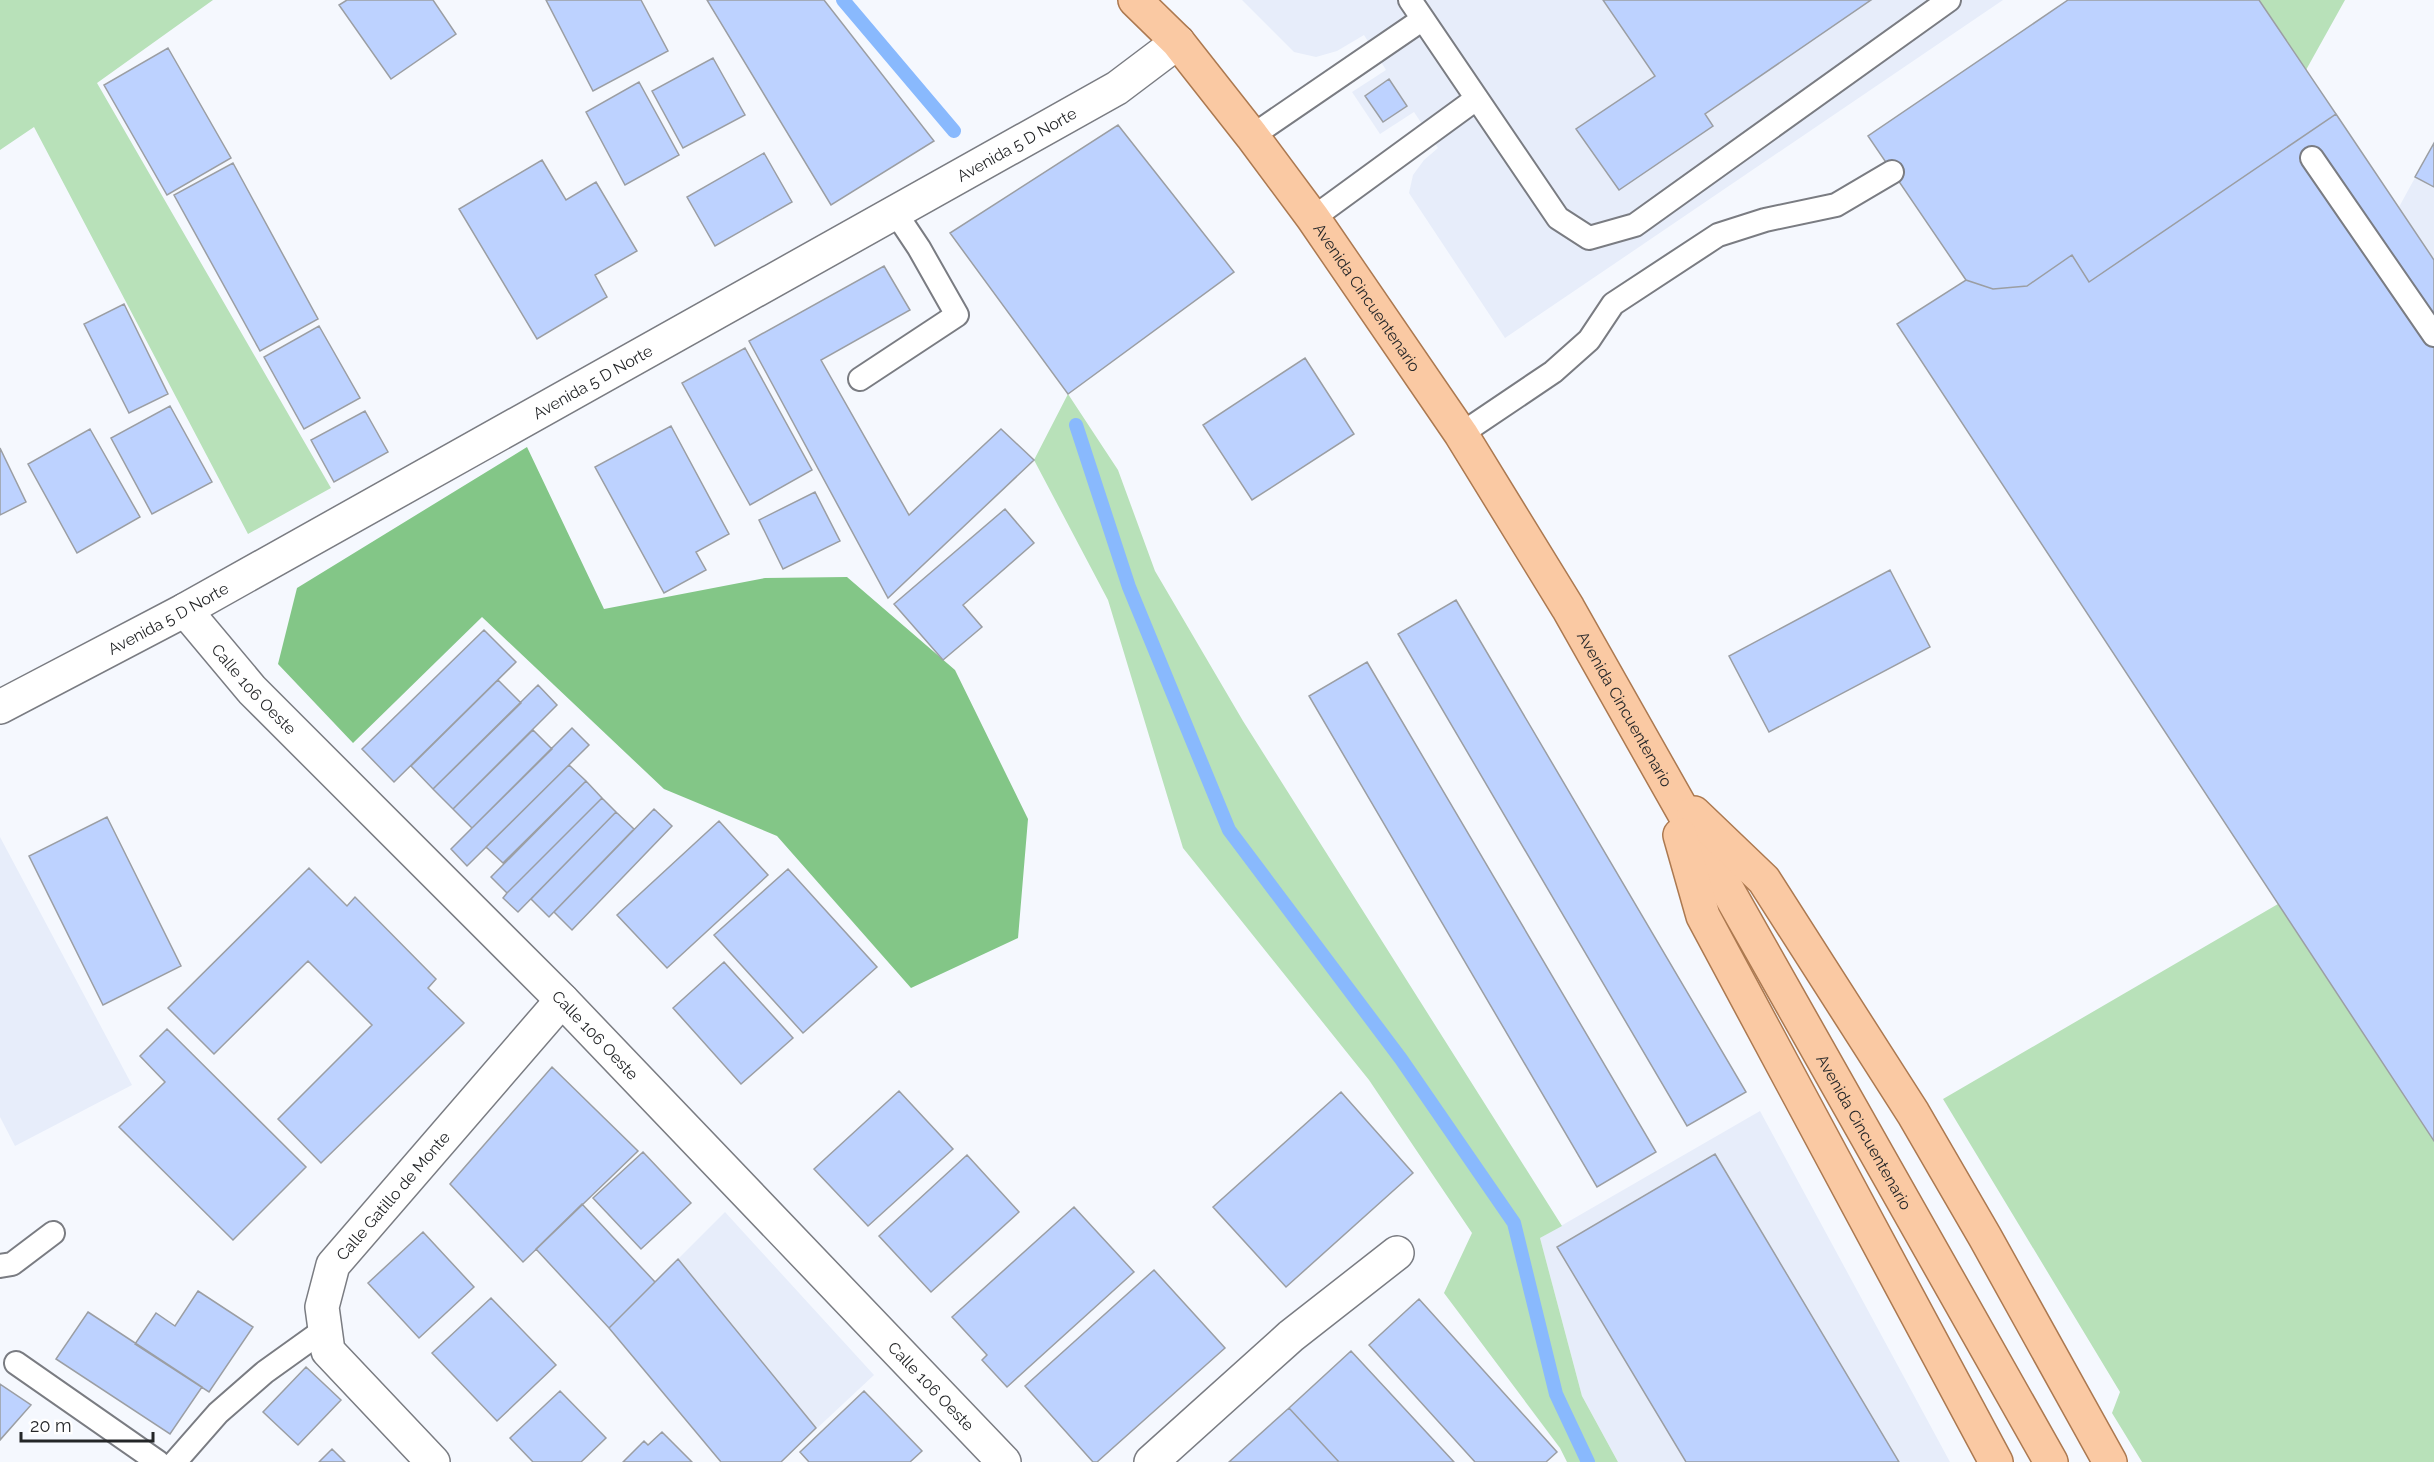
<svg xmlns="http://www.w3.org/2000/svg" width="2434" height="1462" font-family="Raleway,sans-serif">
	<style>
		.built { fill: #e7edfa }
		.green { fill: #b8e1b9 }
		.forest { fill: #83c687 }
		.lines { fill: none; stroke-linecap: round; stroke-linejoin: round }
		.stream { stroke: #89b9fd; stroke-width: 14 }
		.building { fill: #bdd2ff; stroke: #9b9ea3; stroke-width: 1.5 }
		.service-casing { stroke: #7a7c82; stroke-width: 26 }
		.minor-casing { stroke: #7a7c82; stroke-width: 36 }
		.primary-casing { stroke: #ac7950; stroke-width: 36 }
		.service { stroke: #fff; stroke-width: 22 }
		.minor { stroke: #fff; stroke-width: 33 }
		.primary { stroke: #fac9a3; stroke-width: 33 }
		.labels { text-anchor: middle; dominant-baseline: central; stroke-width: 4.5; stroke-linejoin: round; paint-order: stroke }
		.street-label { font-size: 16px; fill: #242628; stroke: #fff }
	</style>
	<rect width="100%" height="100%" fill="#f5f8fe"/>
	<path class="built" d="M1242,0H2003L1505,338L1409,193L1413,175L1424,160L1438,148L1414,112L1380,134L1352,92L1386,70L1364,35L1337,51L1316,57L1294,52Z
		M2434,143V260L2399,207Z
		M0,837L132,1085L15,1146L0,1117Z
		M1760,1111L1950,1462H1618L1582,1396L1540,1238Z
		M725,1212L874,1375L781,1462H721L609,1328Z"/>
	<path class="green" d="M0,0H213L97,83L331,488L248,534L34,127L0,150Z
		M2259,0H2345L2306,70Z
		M1068,394L1118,470L1155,571L1243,721L1562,1226L1540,1238L1582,1396L1618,1462H1567L1560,1448L1444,1293L1472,1233L1369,1080L1183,848L1108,600L1034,460Z
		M2278,904L2434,1141V1462H2142L2112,1413L2120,1392L1943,1099Z"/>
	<path class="forest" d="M527,447L604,609L765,578L847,577L955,670L1028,819L1018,938L911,988L777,836L664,789L482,617L353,743L278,664L297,588Z"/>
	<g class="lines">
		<path class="stream" d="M843,0L954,131
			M1076,425L1129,587L1229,830L1401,1059L1514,1223L1556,1394L1588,1462"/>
	</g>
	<path class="building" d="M347,0H433L456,34L391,79L339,5Z
		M546,0H641L668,51L593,91Z
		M707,0H824L934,141L831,205Z
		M1603,0H1871L1705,114L1713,126L1619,190L1576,129L1655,76Z
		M2068,0H2259L2336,114L2089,282L2072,255L2027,286L1993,289L1966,280L1868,136Z
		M168,48L231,158L167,195L104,85Z
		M713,58L745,115L683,148L652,91Z
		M1389,79L1407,106L1383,122L1365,96Z
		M639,82L679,155L625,185L586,112Z
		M2336,114L2434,260V1141L1897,324L1966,280L1993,289L2027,286L2072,255L2089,282Z
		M1118,125L1234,272L1068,394L950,233Z
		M2434,143V187L2415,177Z
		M764,153L792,202L715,246L687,197Z
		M542,160L566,200L596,182L637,251L595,275L607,297L537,339L459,209Z
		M233,163L318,319L260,351L174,195Z
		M884,266L910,310L821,360L909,515L1001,429L1034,460L888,598L749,341Z
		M124,304L168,394L129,413L84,324Z
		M319,326L360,398L304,429L264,357Z
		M745,348L812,470L750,505L682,383Z
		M1305,358L1354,434L1252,500L1203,425Z
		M170,406L212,482L152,514L111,438Z
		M365,411L388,452L334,482L311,440Z
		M671,426L729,534L696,552L706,570L664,593L595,467Z
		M90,429L140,517L77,553L28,464Z
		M0,448L26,502L0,515Z
		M815,492L840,541L783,569L759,520Z
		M1005,509L1034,543L963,605L982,627L943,660L894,604Z
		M1890,570L1930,647L1769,732L1729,656Z
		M1456,600L1746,1092L1687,1126L1398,634Z
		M484,630L516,662L394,782L362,749Z
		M1367,662L1656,1152L1597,1187L1309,696Z
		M498,680L521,703L433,789L411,766Z
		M538,685L557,705L453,809L433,789Z
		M572,728L589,745L467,866L451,849Z
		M533,730L552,749L472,828L453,809Z
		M569,765L586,781L503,863L486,847Z
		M586,781L602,798L507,893L491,877Z
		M602,798L616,812L518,912L503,898L507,893Z
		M654,809L672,826L572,930L554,912Z
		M616,812L634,829L549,917L531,899Z
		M107,817L181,966L103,1005L29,856Z
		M719,821L768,875L667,968L617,915Z
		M309,868L347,906L355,897L436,979L428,988L464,1023L321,1163L278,1119L372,1025L308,961L214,1054L168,1008Z
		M788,869L877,967L803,1033L714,935Z
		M724,962L793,1038L741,1084L673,1008Z
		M167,1029L306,1167L233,1240L119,1127L165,1082L140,1056Z
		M552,1067L638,1151L523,1262L450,1184Z
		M899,1091L953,1149L868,1226L814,1169Z
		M1341,1092L1413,1173L1286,1287L1213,1207Z
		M643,1152L691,1203L641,1249L593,1198Z
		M1715,1154L1899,1462H1686L1557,1247Z
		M967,1155L1019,1212L931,1292L879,1236Z
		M582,1204L655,1282L609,1328L536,1249Z
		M1074,1207L1134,1272L1007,1387L982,1360L987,1355L952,1317Z
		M423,1232L474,1287L419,1338L368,1283Z
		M678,1259L816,1428L781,1462H721L609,1328Z
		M1154,1270L1225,1348L1097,1462H1093L1025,1386Z
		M198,1291L253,1327L209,1392L135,1344L156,1313L175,1326Z
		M491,1298L556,1365L497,1421L432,1353Z
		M1419,1299L1557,1452L1546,1462H1475L1369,1345Z
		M88,1312L202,1387L170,1434L56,1359Z
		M1351,1351L1454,1462H1339L1289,1408Z
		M306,1367L341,1400L298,1445L263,1412Z
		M0,1384L31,1405L0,1440Z
		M560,1391L606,1438L581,1462H533L510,1438Z
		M864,1391L922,1451L910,1462H809L800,1452Z
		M1289,1408L1339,1462H1229Z
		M662,1432L692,1462H623L644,1441L648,1445Z
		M332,1449L345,1462H319Z"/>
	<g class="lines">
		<g class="service-casing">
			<path id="service" d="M1410,0L1558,218L1589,238L1635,225L1949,0
				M1252,136L1423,19
				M2312,158L2434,335
				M1313,218L1476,99
				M860,379L957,315L919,248L895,212
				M1461,434L1553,372L1589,340L1613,304L1718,235L1765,220L1836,205L1892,172
				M0,1266L12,1264L53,1233
				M16,1363L158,1462
				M175,1462L218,1413L265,1372L325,1329"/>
		</g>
		<g class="minor-casing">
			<g id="minor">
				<path id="s1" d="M185,610L252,690L562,1000L1004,1462"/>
				<path id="s2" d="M0,707L185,610L1117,88L1178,42"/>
				<path id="s3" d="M433,1462L328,1351L322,1307L333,1265L562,1000"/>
				<path d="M1151,1462L1291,1336L1397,1253"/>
			</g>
		</g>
		<g class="primary-casing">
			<g id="primary">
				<path id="s4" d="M1135,0L1178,42L1252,136L1313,218L1461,434L1568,608L2051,1462"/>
				<path d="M1694,813L1764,880L1913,1113L1985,1237L2110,1462"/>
				<path d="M1680,835L1703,916L1996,1462"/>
			</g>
		</g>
		<use href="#service" class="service"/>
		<use href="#minor" class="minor"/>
		<use href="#primary" class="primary"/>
	</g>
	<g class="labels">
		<g class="street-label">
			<text stroke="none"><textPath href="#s2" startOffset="1162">Avenida 5 D Norte</textPath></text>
			<text stroke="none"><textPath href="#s4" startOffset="378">Avenida Cincuentenario</textPath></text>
			<text stroke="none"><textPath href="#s2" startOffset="676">Avenida 5 D Norte</textPath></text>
			<text stroke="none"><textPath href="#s2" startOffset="190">Avenida 5 D Norte</textPath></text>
			<text stroke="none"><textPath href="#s1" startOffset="105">Calle 106 Oeste</textPath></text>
			<text stroke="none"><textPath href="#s4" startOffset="864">Avenida Cincuentenario</textPath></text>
			<text stroke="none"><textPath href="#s1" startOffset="591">Calle 106 Oeste</textPath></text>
			<text stroke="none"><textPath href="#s4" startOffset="1350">Avenida Cincuentenario</textPath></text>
			<text stroke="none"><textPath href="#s3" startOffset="332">Calle Gatillo de Monte</textPath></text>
			<text stroke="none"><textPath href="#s1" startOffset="1077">Calle 106 Oeste</textPath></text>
		</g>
	</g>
	<path d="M21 1432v9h132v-9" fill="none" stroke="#242628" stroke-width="3"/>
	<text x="30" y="1432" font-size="18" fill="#242628" stroke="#ffffff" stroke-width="4.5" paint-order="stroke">20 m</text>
</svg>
